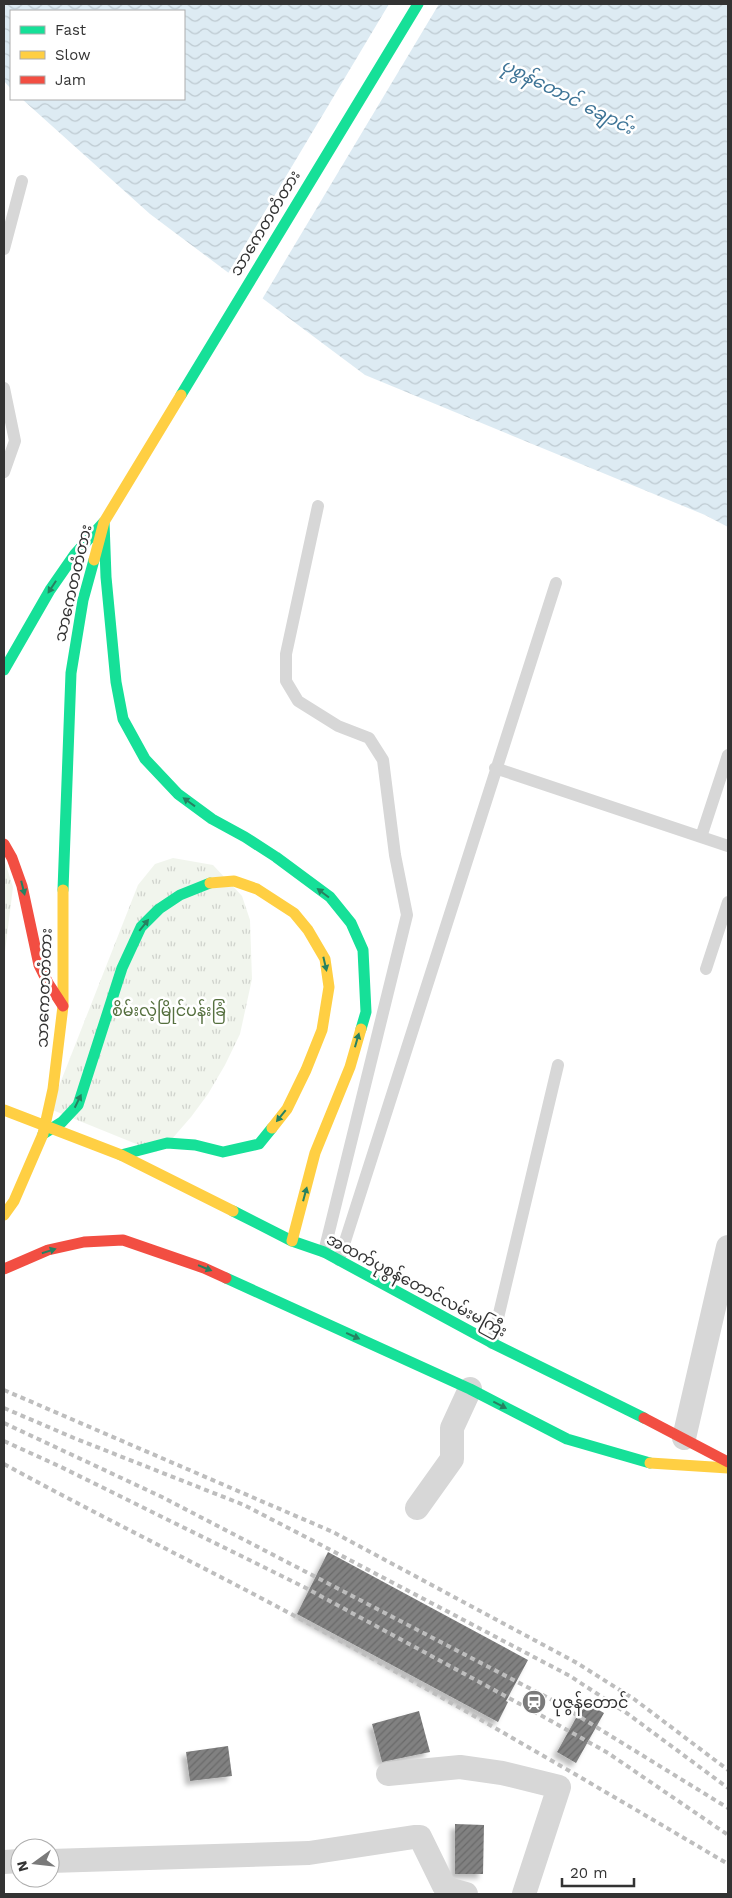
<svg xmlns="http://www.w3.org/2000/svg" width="732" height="1898" font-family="'Work Sans','Noto Sans Myanmar',sans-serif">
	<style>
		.park { fill: url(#park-tufts) }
		.water { fill: url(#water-waves) }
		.pier { fill: #fff }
		.building { fill: url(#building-hatch); filter: url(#shadow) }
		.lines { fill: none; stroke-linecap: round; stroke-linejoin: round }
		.lane { stroke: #d7d7d7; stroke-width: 12 }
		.street { stroke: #d7d7d7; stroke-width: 24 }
		.fast { stroke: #16e098; stroke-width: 11 }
		.slow { stroke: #ffcf43; stroke-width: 11 }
		.jam { stroke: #f24e42; stroke-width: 11 }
		.rail { stroke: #bebebe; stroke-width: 4; stroke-dasharray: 5 4; stroke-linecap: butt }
		.oneway { fill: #268160 }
		.labels { text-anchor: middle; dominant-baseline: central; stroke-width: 5; stroke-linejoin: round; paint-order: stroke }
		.street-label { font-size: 16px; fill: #333; stroke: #fff }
		.park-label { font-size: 16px; fill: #56703f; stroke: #fff }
		.poi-label { font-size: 16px; fill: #333; stroke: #fff; text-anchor: start }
		.water-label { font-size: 18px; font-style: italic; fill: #3f7597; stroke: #fff }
	</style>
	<defs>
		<pattern id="park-tufts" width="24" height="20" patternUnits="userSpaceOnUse" patternTransform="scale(1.25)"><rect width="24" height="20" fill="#f1f5ed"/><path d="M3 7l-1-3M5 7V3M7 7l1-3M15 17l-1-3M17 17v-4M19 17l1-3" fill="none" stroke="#cfd2cc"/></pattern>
		<pattern id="water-waves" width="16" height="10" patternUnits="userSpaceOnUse" patternTransform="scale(1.25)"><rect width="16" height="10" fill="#ddebf3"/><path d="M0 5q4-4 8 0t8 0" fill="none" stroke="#becad1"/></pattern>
		<pattern id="building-hatch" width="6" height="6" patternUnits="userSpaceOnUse" patternTransform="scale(1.25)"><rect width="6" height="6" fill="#818181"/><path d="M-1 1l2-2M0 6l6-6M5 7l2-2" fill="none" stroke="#6a6a6a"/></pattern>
		<filter id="shadow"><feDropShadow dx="-4.5" dy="4.5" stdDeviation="2.5" flood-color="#0004"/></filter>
	</defs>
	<rect width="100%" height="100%" fill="#fff"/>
	<path class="park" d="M173,858L213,865L242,896L250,920L252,979L240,1034L225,1065L208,1094L191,1117L171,1140L156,1152L50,1109L138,885L155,864Z
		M4,859L13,887L4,960Z"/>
	<path class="water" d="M4,4H728V527L705,515L365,375L150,214L22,99H184V11H11V89L4,81Z"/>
	<path class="pier" d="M389,4H439L261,301L227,275Z"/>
	<path class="building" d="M328,1552L528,1660L506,1701L508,1702L498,1722L297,1614Z
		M585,1702L604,1713L576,1763L557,1752Z
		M419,1711L430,1752L382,1762L372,1724Z
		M228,1746L232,1776L190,1781L186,1752Z
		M455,1824L484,1825L483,1874H455Z"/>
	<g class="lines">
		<path class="lane" d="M4,249L22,181
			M4,388L15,441L4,472
			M318,506L286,654V681L298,701L338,726L369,738L383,760L395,855L407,915L324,1252
			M495,768L728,846
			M701,837L728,755
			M706,969L728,902
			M339,1260L556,583
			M492,1343L558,1065"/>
		<path class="street" d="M684,1438L728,1247
			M417,1508L452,1459V1428L470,1389
			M388,1774L460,1767L502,1773L559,1787L524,1894
			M50,1861L309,1853L414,1837H420L444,1886L452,1890L466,1894
			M4,1862L20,1861"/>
		<path class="fast" d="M181,395L418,4
			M104,522L106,577L116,682L123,719L145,759L178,794L212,819L245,837L276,857L330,897L351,923L363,950L366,1012L361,1029
			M4,670L50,590L75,554L104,522
			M63,890L71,673L83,600L94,560
			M43,1134L62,1122L78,1105L122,968L141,927L159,909L180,895L210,883
			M121,1155L167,1143L195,1145L223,1152L259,1144L272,1128
			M233,1211L292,1241L324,1252L492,1343L644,1418
			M226,1278L470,1389L567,1439L650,1463"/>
		<path class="slow" d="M94,560L104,522L181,395
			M210,883L234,881L257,889L294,913L308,930L325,959L329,987L322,1030L306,1070L287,1109L272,1128
			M4,1110L121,1155L233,1211
			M4,1215L14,1201L43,1134L53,1089L63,1006V890
			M292,1241L315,1153L350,1067L361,1029
			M650,1463L728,1468"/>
		<path class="jam" d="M4,844L12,858L22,886L39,965L48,983L63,1006
			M4,1269L48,1250L84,1242L123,1240L204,1268L226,1278
			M644,1418L728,1462"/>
		<path class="rail" d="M4,1390L333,1532L577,1663L634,1699L728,1770
			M4,1408L74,1438L244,1505L325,1547L570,1676L628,1714L728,1788
			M4,1423L162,1497L554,1701L728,1808
			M4,1441L61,1467L304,1587L544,1717L608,1753L728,1835
			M4,1464C99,1516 196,1563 291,1614C439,1694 584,1779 728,1864"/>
	</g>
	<defs><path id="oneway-solid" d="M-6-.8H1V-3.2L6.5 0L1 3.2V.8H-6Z" transform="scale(1.25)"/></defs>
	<g class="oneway">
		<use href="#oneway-solid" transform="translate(52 587) rotate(123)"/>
		<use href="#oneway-solid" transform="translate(189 802) rotate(-144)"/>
		<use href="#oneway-solid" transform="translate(23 888) rotate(76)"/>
		<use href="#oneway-solid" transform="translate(323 893) rotate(-143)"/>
		<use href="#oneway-solid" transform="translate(144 925) rotate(-51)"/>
		<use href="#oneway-solid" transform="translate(325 964) rotate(77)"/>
		<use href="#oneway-solid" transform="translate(357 1040) rotate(-74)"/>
		<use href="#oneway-solid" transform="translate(78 1101) rotate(-64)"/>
		<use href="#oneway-solid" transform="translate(281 1116) rotate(129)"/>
		<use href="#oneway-solid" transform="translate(305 1194) rotate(-75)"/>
		<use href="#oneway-solid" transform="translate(49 1251) rotate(-18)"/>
		<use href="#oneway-solid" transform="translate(205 1268) rotate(22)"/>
		<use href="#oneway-solid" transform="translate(353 1336) rotate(24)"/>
		<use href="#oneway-solid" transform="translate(500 1405) rotate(27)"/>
	</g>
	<defs>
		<g id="station-disc" transform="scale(1.25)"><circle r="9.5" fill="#7a7a7a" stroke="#fff"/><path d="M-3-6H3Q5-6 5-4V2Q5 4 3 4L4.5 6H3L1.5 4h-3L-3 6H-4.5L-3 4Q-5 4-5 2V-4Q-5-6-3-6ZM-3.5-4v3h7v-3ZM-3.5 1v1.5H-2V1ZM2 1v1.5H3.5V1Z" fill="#fff"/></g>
	</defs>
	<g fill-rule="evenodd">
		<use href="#station-disc" x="534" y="1702"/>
	</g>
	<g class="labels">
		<g class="street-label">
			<text transform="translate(265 223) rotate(-59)">သာကေတတံတား</text>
			<text transform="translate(73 583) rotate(-77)">သာကေတတံတား</text>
			<text transform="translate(44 988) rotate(-88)">သာကေတတံတား</text>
			<text transform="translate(417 1285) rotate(28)">အထက်ပုစွန်တောင်လမ်းမကြီး</text>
		</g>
		<g class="park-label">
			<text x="169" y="1010">စိမ်းလဲ့မြိုင်ပန်းခြံ</text>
		</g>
		<g class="poi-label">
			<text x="552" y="1702">ပုဇွန်တောင်</text>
		</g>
		<g class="water-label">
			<text transform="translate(568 96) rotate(27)">ပုစွန်တောင် ချောင်း</text>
		</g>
	</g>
	<rect width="732" height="1898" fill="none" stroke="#333333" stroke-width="10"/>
	<rect x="10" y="10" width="175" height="90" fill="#ffffff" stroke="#adadad"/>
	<rect x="20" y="26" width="25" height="8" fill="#16e098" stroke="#adadad"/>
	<text x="55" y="35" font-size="15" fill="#333333">Fast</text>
	<rect x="20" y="51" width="25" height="8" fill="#ffcf43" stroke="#adadad"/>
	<text x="55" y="60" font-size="15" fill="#333333">Slow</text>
	<rect x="20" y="76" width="25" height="8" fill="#f24e42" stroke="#adadad"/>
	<text x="55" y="85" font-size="15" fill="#333333">Jam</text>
	<g transform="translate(35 1863) rotate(255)"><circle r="24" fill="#ffffff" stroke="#adadad"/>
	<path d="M0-4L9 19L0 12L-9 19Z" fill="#7a7a7a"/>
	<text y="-8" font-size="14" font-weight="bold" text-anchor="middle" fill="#333333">N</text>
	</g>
	<path d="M562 1878v8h72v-8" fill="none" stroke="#333333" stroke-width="2.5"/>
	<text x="570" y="1878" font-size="15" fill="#333333" stroke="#ffffff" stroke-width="4" paint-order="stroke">20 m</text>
</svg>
